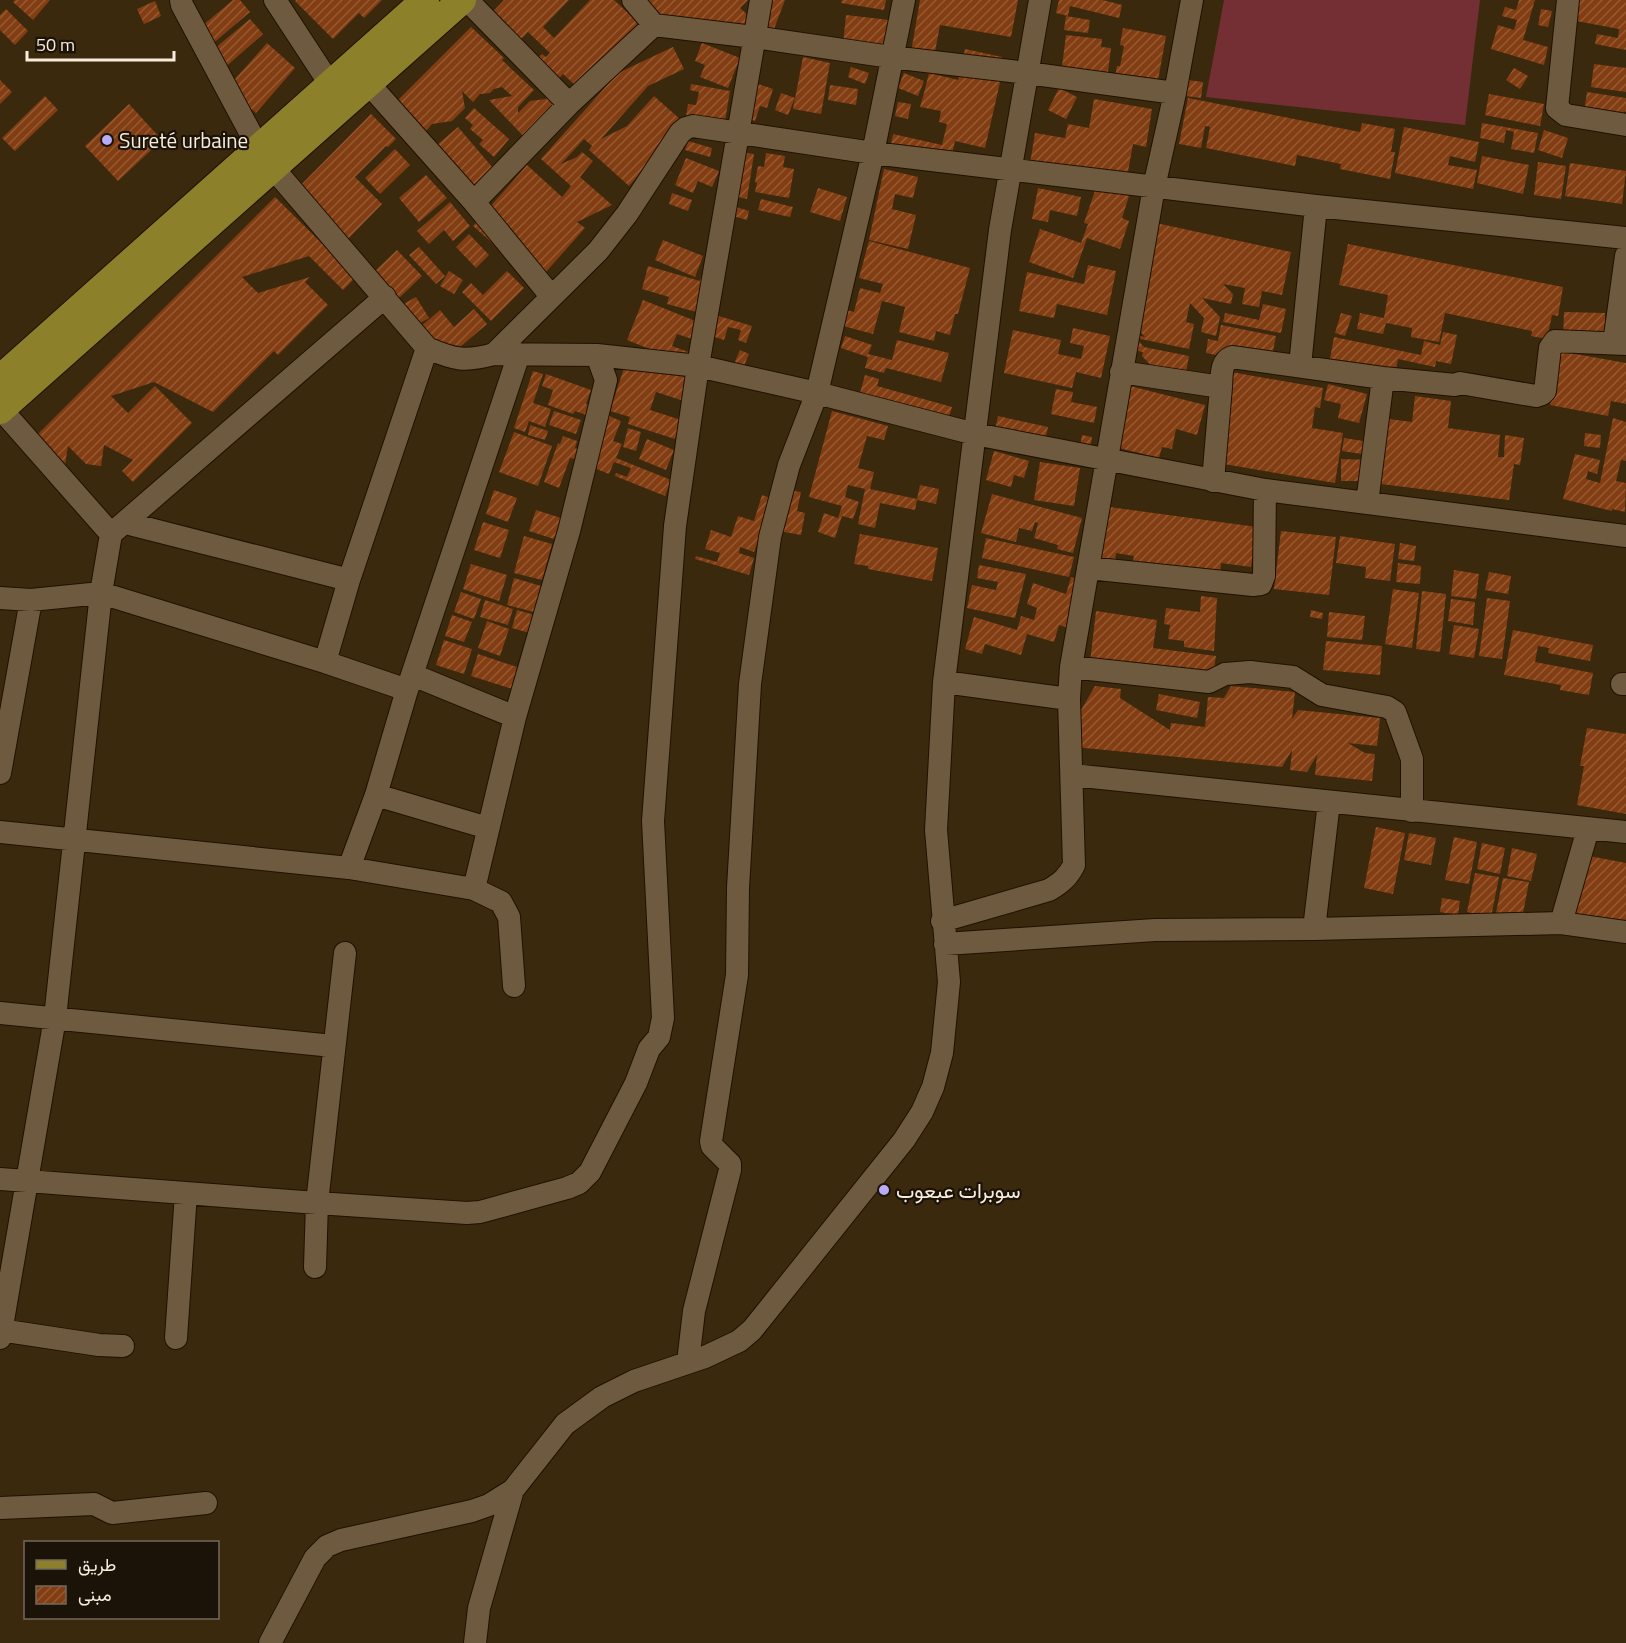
<svg xmlns="http://www.w3.org/2000/svg" width="1626" height="1643" font-family="'Titillium Web',Vazirmatn,sans-serif">
	<style>
		.pitch { fill: #742f34 }
		.building { fill: url(#building-hatch) }
		.lines { fill: none; stroke-linecap: round; stroke-linejoin: round }
		.minor-casing { stroke: #211100; stroke-width: 24 }
		.major-casing { stroke: #211100; stroke-width: 30 }
		.minor { stroke: #6e5b3f; stroke-width: 22 }
		.major { stroke: #8d802b; stroke-width: 28 }
		.poi-dot { fill: #b8abf7; stroke: #1b1308; stroke-width: 2 }
		.labels { text-anchor: middle; dominant-baseline: central; stroke-width: 4.5; stroke-linejoin: round; paint-order: stroke }
		.poi-label { font-size: 21px; fill: #f8eddd; stroke: #1b1308; text-anchor: start }
	</style>
	<defs>
		<pattern id="building-hatch" width="6" height="6" patternUnits="userSpaceOnUse" patternTransform="scale(1.5)"><rect width="6" height="6" fill="#833d12"/><path d="M-1 1l2-2M0 6l6-6M5 7l2-2" fill="none" stroke="#955934"/></pattern>
	</defs>
	<rect width="100%" height="100%" fill="#3a290d"/>
	<path class="pitch" d="M1224,0H1480L1465,125L1206,97Z"/>
	<path class="building" d="M15,0H50L33,20L13,2Z
		M233,0H240L250,12L210,46L196,31Z
		M296,0H382L364,18L359,13L333,39L295,1Z
		M504,0H569L543,27L554,38L590,0H614L642,26L577,87L563,74L555,83L533,62L542,54L546,57L550,53L528,32L516,44L565,97L525,138L489,100L512,96L502,87L494,89L490,93L480,94L473,102L462,91L465,108L452,121L432,124L426,131L433,140L390,108L471,27L504,58L502,60L534,90L518,107V113L530,101L546,99L545,90L481,24Z
		M636,0H748L740,8L751,18L746,40L644,16Z
		M772,0H785L771,37L761,34Z
		M842,0H886L884,10L841,3Z
		M920,0H1018L1011,37L940,25L932,68L909,64Z
		M1059,0H1103L1122,5L1119,18L1070,6L1068,16L1056,13Z
		M1519,0H1535L1523,40L1548,47L1544,65L1491,49L1498,25L1514,30L1517,20L1502,16L1505,7L1516,10Z
		M1575,0H1626V50L1595,44L1597,34L1618,38L1619,29L1571,20Z
		M155,1L161,16L144,24L137,9Z
		M6,9L28,31L15,45L0,30V15Z
		M1541,9L1552,11L1548,27L1538,25Z
		M846,15L889,20L884,60L842,55Z
		M1066,16L1090,20L1088,33L1064,30Z
		M250,19L263,34L222,70L208,54Z
		M1123,28L1166,36L1155,97L1113,89L1117,66H1120L1124,46L1120,45Z
		M1066,35L1102,39L1101,47L1111,48L1107,80L1060,82Z
		M267,43L295,68L256,113L227,88Z
		M702,43L740,58L728,88L700,77L705,65L695,61Z
		M673,47L684,69L648,86L601,139L627,126L654,96L681,120L669,140L629,186L589,150L592,146L584,139L561,164L577,157L582,152L593,161L580,177L612,205L577,222L585,228L537,282L473,226L527,165L562,197L571,186L541,159L618,73Z
		M965,49L1002,57L997,77L1001,78L985,148L955,141L949,167L889,153L893,134L942,145L947,124L939,122L941,111L920,107L924,93L929,73L958,80Z
		M803,57L830,63L821,114L793,109Z
		M1594,64L1626,68V92L1591,87Z
		M851,67L869,73L865,84L848,77Z
		M1514,68L1528,76L1520,89L1506,80Z
		M904,73L924,81L918,96L898,88Z
		M0,80L12,92L0,104Z
		M1188,80L1203,82L1201,98L1186,96Z
		M752,82L773,89L767,108L760,106L755,121L742,117Z
		M691,84L730,91L724,127L684,129L688,104L696,105L699,92L690,90Z
		M830,85L858,89L856,105L828,100Z
		M1059,88L1077,97L1066,119L1048,110Z
		M1587,92L1626,98V112L1624,111L1622,121L1582,124Z
		M781,93L795,98L788,115L775,110Z
		M1489,94L1544,104L1540,126L1485,115Z
		M45,96L58,110L15,151L2,138Z
		M1188,98L1360,132L1362,123L1395,129L1391,152H1395L1390,179L1340,169L1341,164L1297,155L1295,166L1206,148L1210,127L1205,126L1201,148L1179,144Z
		M1094,99L1152,109L1146,147L1133,144L1126,183L1030,164L1035,133L1065,138L1068,124L1089,128Z
		M898,102L911,104L908,119L895,116Z
		M129,104L162,140L118,181L85,146Z
		M474,108L509,139L494,157L479,144L483,140L470,129L473,125L465,118Z
		M371,114L396,139L388,147L386,146L355,177L382,204L345,242L294,192Z
		M1482,123L1538,133L1534,153L1511,149L1514,132L1506,130L1504,143L1480,138Z
		M458,127L493,168L466,192L430,151Z
		M1404,127L1479,142L1475,162L1450,156L1448,165L1477,170L1473,189L1395,173Z
		M1544,130L1568,138L1562,158L1538,150Z
		M688,141L712,148L710,157L685,150Z
		M395,149L410,165L380,194L365,178Z
		M740,152L754,154L747,199L733,196Z
		M766,153L785,156L783,167L794,169L789,198L755,192L757,183L755,182L758,166L764,167Z
		M1482,156L1529,165L1523,194L1477,183Z
		M686,158L719,171L712,187L698,181L693,193L675,185Z
		M1538,162L1566,166L1561,199L1534,195Z
		M1570,163L1626,171L1622,204L1565,196Z
		M884,169L918,177L913,198L895,194L892,209L916,215L908,249L869,240Z
		M426,175L447,198L419,222L399,198Z
		M1097,185L1129,196L1122,218L1129,221L1120,249L1087,238L1073,278L1029,262L1040,229L1081,243L1088,224L1084,223Z
		M818,188L847,197L840,221L810,212Z
		M1038,188L1081,197L1077,216L1050,210L1048,222L1032,219Z
		M672,193L692,200L688,211L669,204Z
		M275,197L356,277L343,290L309,256L242,277L258,293L310,277L305,282L328,305L278,355L274,351L213,412L154,382L111,396L128,413L155,386L192,423L133,482L122,471L133,460L104,445L101,466L86,464L68,446L65,465L36,436Z
		M761,199L793,207L790,217L758,210Z
		M450,202L470,226L453,241L444,230L429,244L417,231Z
		M733,206L749,211L747,220L730,215Z
		M1156,223L1291,252L1282,295L1262,291L1259,307L1242,304L1245,288L1223,284L1233,294L1231,304L1202,298L1220,317L1216,336L1201,332L1204,318L1190,303L1186,322L1194,324L1189,349L1136,338L1144,347L1189,356L1184,383L1175,391L1142,356L1143,352L1128,349L1131,334L1145,337L1134,325Z
		M469,234L489,255L476,268L456,247Z
		M663,240L703,256L695,277L655,260Z
		M869,241L970,268L958,314H955L950,335L936,331L934,341L899,332L905,307L882,301L873,334L843,326L847,310L854,312L860,288L880,293L883,284L859,278Z
		M1348,244L1563,287L1558,316L1552,315L1547,339L1531,336L1532,331L1445,313L1439,342L1411,337L1412,328L1386,323L1383,334L1357,329L1360,313L1384,318L1388,295L1339,285Z
		M419,247L445,276L436,284L409,255Z
		M397,250L422,276L397,300L372,274Z
		M1088,265L1116,271L1107,315L1057,304L1054,318L1019,311L1027,272L1084,284Z
		M648,266L700,281L703,272L710,274L700,313L667,304L669,297L642,289Z
		M449,271L463,280L454,294L440,286Z
		M507,271L524,288L491,321L462,292L471,283L483,295Z
		M416,297L429,318L413,327L400,306Z
		M643,300L698,322L692,339L677,334L672,346L691,353L687,364L627,340Z
		M1263,304L1286,309L1281,333L1223,322L1225,313L1259,320Z
		M474,309L487,324L445,360L418,329L440,310L454,327Z
		M1564,312L1605,313V342L1563,340Z
		M1341,313L1352,316L1345,336L1335,333Z
		M712,314L752,326L746,343L738,340L741,330L728,327L724,340L706,334Z
		M1221,325L1276,336L1270,366L1206,353L1208,339L1218,341Z
		M1073,328L1110,336L1101,378L1076,372L1072,388L1004,373L1013,330L1061,340L1058,354L1081,359L1084,346L1070,343Z
		M1443,332L1457,335L1451,364L1436,361L1435,367L1398,359L1393,384L1328,370L1334,337L1421,355L1424,341L1440,345Z
		M845,336L872,345L868,354L892,360L897,340L949,353L941,382L886,368L884,373L865,368L868,357L841,348Z
		M740,350L749,354L739,378L716,368L720,359L734,364Z
		M1559,351L1626,363V404L1611,401L1608,416L1550,405Z
		M627,359L691,379L684,401L656,392L650,410L678,419L682,406L685,407L675,439L628,424L630,417L610,411Z
		M533,371L543,374L533,403L551,409L545,427L529,421L525,432L514,428Z
		M1231,372L1323,388L1320,408L1315,407L1312,428L1343,433L1335,483L1218,463Z
		M546,374L591,390L586,404L590,406L586,415L575,411L573,414L548,405L553,390L542,386Z
		M865,375L879,379L877,386L952,407L949,417L855,411Z
		M1328,384L1367,394L1359,423L1338,418L1341,404L1324,400Z
		M1126,385L1205,405L1197,435L1176,429L1172,449L1162,447L1159,458L1111,446Z
		M1056,389L1073,392L1071,402L1097,407L1094,423L1051,414Z
		M1415,396L1451,401L1448,428L1500,435L1498,457H1504L1505,435L1524,438L1520,465L1514,464L1509,500L1381,484L1389,419L1412,422Z
		M554,411L581,420L576,434L549,425Z
		M832,411L888,426L884,440L867,436L858,468L874,472L870,489L917,499L920,485L939,489L936,504L917,500L915,510L880,503L875,528L858,524L865,489L848,485L845,497L859,502L853,519L842,516L835,538L818,532L824,513L838,518L842,506L809,497Z
		M609,416L621,421L613,441L622,444L616,458L671,480L665,496L615,476L616,473L627,477L631,468L614,462L609,474L589,466Z
		M998,416L1048,427L1042,454L992,443Z
		M1613,418L1626,422V461L1621,460L1616,481L1626,483L1625,512L1612,509V511L1563,499L1575,454L1600,460L1597,474L1588,471L1586,479L1600,483Z
		M530,425L548,431L545,440L528,435Z
		M628,428L641,432L636,451L623,447Z
		M514,432L552,446L538,486L499,472Z
		M1585,433L1601,435L1600,448L1584,446Z
		M1082,435L1092,437L1088,461L1078,459Z
		M563,436L577,441L575,448L578,449L574,459L570,458L559,488L544,482L558,443L560,444Z
		M1344,438L1370,442L1368,455L1342,451Z
		M647,439L674,450L666,470L639,459Z
		M994,451L1029,461L1024,478L1014,475L1011,487L986,480Z
		M1341,459L1371,460V481H1341Z
		M1040,462L1080,468L1074,506L1034,500Z
		M494,490L517,498L508,522L486,514Z
		M787,490L801,492L797,511L805,513L801,535L779,531Z
		M992,494L1082,518L1073,553L1057,549L1058,545L1034,538L1038,523L1035,522L1032,531L1019,528L1016,542L981,533Z
		M762,495L773,499L754,552L740,547L739,553L754,558L749,575L695,559L696,556L717,562L720,553L705,549L711,530L731,537L738,516L754,521Z
		M1102,506L1257,527L1251,567L1221,563L1220,577L1132,565L1134,556L1116,553L1114,568L1094,565Z
		M536,510L561,518L554,539L529,531Z
		M483,522L509,530L500,558L474,550Z
		M1281,531L1336,537L1329,595L1274,589Z
		M860,534L938,548L932,581L868,569V566L854,564Z
		M524,536L552,544L542,580L514,573Z
		M1340,536L1395,544L1390,581L1365,578L1366,567L1336,563Z
		M986,538L1074,557L1069,577L982,558Z
		M1400,543L1416,546L1414,561L1398,559Z
		M1398,563L1421,566L1420,584L1396,582Z
		M471,564L507,575L499,601L463,589Z
		M979,565L1026,574L1015,618L967,608L972,585L996,590L998,582L977,578Z
		M1454,570L1479,574L1476,599L1451,596Z
		M1489,572L1511,576L1508,594L1485,590Z
		M1071,577L1093,583L1078,631L1059,625L1054,642L1027,634L1021,655L985,644L982,654L965,649L974,617L1017,630L1021,616L1034,620L1037,608L1027,604L1033,583L1066,594Z
		M514,578L541,586L534,612L507,605Z
		M1393,589L1419,593L1412,648L1385,644Z
		M1422,591L1446,594L1440,652L1416,649Z
		M461,592L481,599L474,619L454,612Z
		M1201,596L1217,598L1214,651L1184,647V641L1168,639L1170,625L1164,624L1166,608L1200,612Z
		M1487,598L1510,601L1502,659L1479,656Z
		M1451,599L1475,602L1473,625L1448,621Z
		M485,600L513,609L508,625L480,617Z
		M517,610L538,616L533,634L512,628Z
		M1311,610L1323,613L1322,619L1310,617Z
		M1096,611L1157,620L1153,648L1216,656L1211,688L1089,671Z
		M1329,612L1365,616L1362,640L1327,637Z
		M452,615L472,622L464,642L445,636Z
		M487,621L509,629L500,656L478,648Z
		M1454,625L1479,629L1474,658L1449,654Z
		M1513,630L1593,645L1590,661L1548,653L1549,648L1538,646L1535,662L1593,673L1589,695L1560,690L1561,685L1504,675Z
		M444,640L472,649L464,674L436,665Z
		M1326,641L1382,646L1380,675L1323,670Z
		M478,654L526,670L519,691L471,676Z
		M1095,686L1121,689L1120,698L1170,730L1171,723L1205,727L1208,697L1224,698L1231,686L1295,692L1292,719L1298,710L1380,718L1377,746L1348,743L1365,753L1375,754L1372,781L1315,775L1317,755L1307,772L1290,770L1292,750L1282,767L1074,747L1077,717Z
		M1159,694L1200,702L1197,718L1156,710Z
		M1587,728L1626,734V814L1577,805L1584,766H1580Z
		M1376,827L1405,833L1393,894L1364,888Z
		M1409,833L1436,838L1431,865L1404,860Z
		M1454,837L1477,842L1469,884L1445,880Z
		M1482,843L1505,848L1500,874L1477,869Z
		M1512,848L1537,854L1531,881L1507,876Z
		M1584,855L1626,863V931L1572,917Z
		M1475,873L1499,877L1491,917L1467,912Z
		M1503,878L1529,882L1522,918L1496,913Z
		M1442,898L1460,901L1458,915L1440,912Z"/>
	<g class="lines">
		<g class="minor-casing">
			<path id="minor" d="M181,0L182,5L259,149L273,168L427,348C455,360 465,362 494,354L597,355L698,366L817,393L975,434L1265,490L1626,536
				M275,0L330,84
				M467,0L569,104
				M633,0L654,25L754,37L891,57L1027,73L1175,93
				M1568,0L1557,108L1566,115L1626,125
				M368,83L474,202L551,296
				M474,202L569,104L654,25
				M1614,343L1626,256
				M494,354L598,251L627,214L680,133L686,128L693,126L873,153L1316,206L1626,238
				M1300,366L1316,206
				M1121,372L1221,387L1213,481
				M1221,387C1222,375 1220,362 1232,357L1383,378L1455,385L1460,383L1536,396L1542,394L1545,391L1550,348L1555,341L1626,344
				M0,408L111,534
				M1367,503L1383,378
				M126,523L349,580
				M1088,568L1253,585L1261,584L1264,576L1265,490
				M0,598L31,600L101,593L325,662L407,690
				M325,662L349,580L427,348
				M1071,667L1209,682L1225,674L1250,672L1293,677L1322,695L1387,707L1395,712L1412,759V811
				M413,675L515,717
				M944,682L1069,699
				M1622,684H1626
				M0,773L31,600
				M1072,775L1626,832
				M376,795L488,828
				M0,832L349,868L474,889L501,902L509,917L514,986
				M349,868L376,795L407,690L519,354
				M474,889L515,717L569,531L606,380L597,355
				M942,921L1049,890C1061,883 1068,877 1074,865L1069,699L1071,667L1154,187L1175,93L1192,0
				M1561,923L1588,829
				M1314,929L1329,802
				M945,944L1155,930L1314,929L1561,923L1626,932
				M0,1013L333,1046
				M0,1179L317,1203L467,1213L480,1212L567,1188L579,1183L590,1172L636,1083L649,1049L659,1037L663,1018L653,821L675,526L698,366L761,0
				M315,1267L317,1203L345,953
				M0,1330L99,1345L123,1346
				M0,1338L55,1018L101,593L111,534L385,297
				M176,1338L186,1193
				M688,1362L694,1311L730,1170V1164L712,1146L711,1141L737,975L738,888L750,684L770,537L789,465L817,393L873,153L904,0
				M0,1508L94,1504L112,1513L206,1503
				M270,1643L315,1558L327,1546L341,1540L472,1511L489,1505L513,1490
				M475,1643L479,1608L513,1490L565,1424L602,1397L634,1381L705,1357L739,1341L752,1330L904,1140L922,1112L933,1087L942,1053L949,982L936,830L944,682L1000,230L1040,0"/>
		</g>
		<g class="major-casing">
			<path id="major" d="M0,379L425,0
				M0,410L462,0"/>
		</g>
		<use href="#minor" class="minor"/>
		<use href="#major" class="major"/>
	</g>
	<g class="poi-dot">
		<circle cx="107" cy="140" r="6"/>
		<circle cx="884" cy="1190" r="6"/>
	</g>
	<g class="labels">
		<g class="poi-label">
			<text x="119" y="140">Sureté urbaine</text>
			<text x="896" y="1190">سوبرات عبعوب</text>
		</g>
	</g>
	<rect x="24" y="1541" width="195" height="78" fill="#1b1308" stroke="#736a5d" stroke-width="1.5"/>
	<rect x="36" y="1560" width="30" height="9" fill="#8d802b" stroke="#736a5d" stroke-width="1.5"/>
	<text x="78" y="1571" font-size="18" fill="#f8eddd">طريق</text>
	<rect x="36" y="1586" width="30" height="18" fill="url(#building-hatch)" stroke="#736a5d" stroke-width="1.5"/>
	<text x="78" y="1601" font-size="18" fill="#f8eddd">مبنى</text>
	<path d="M27 51v9h147v-9" fill="none" stroke="#f8eddd" stroke-width="3"/>
	<text x="36" y="51" font-size="18" fill="#f8eddd" stroke="#1b1308" stroke-width="4.5" paint-order="stroke">50 m</text>
</svg>
